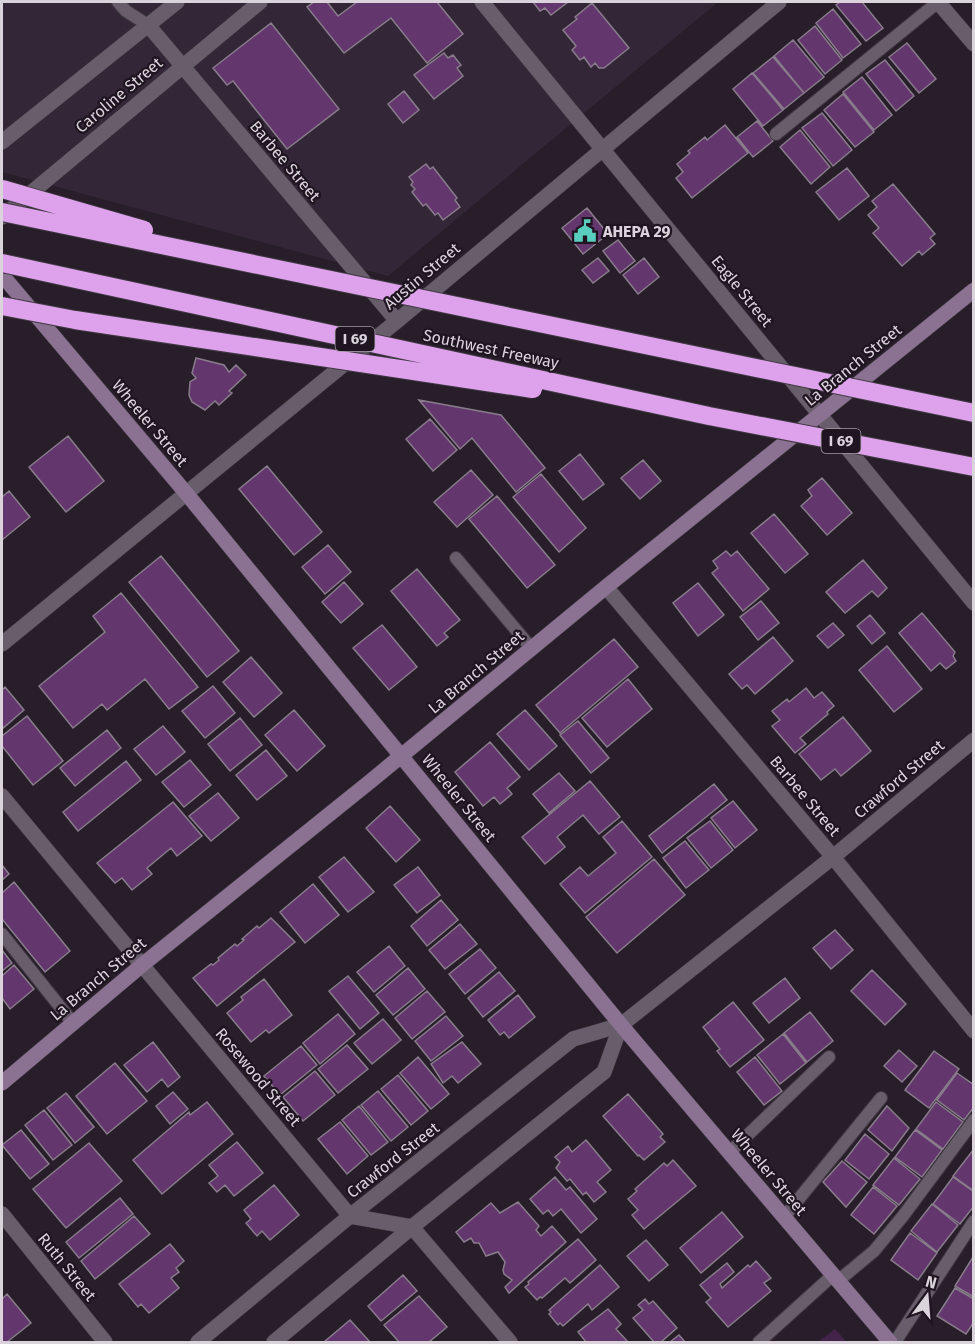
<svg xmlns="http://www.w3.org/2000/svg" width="975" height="1344" font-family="'Fira Sans',sans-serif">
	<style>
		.built { fill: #332737 }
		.green { fill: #43234a }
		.building { fill: #63376e; stroke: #887c8a; stroke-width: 1.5 }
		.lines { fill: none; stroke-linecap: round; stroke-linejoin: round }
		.lane-casing { stroke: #403942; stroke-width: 14 }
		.street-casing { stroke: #403942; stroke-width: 16 }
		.secondary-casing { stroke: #403942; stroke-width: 16 }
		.lane { stroke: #685d6b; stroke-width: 12 }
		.street { stroke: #685d6b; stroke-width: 15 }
		.secondary { stroke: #8b7292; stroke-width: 15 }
		.highway-bridge-casing { stroke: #403942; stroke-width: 20; stroke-linecap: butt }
		.highway-bridge { stroke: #dea2ed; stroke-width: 18 }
		.labels { text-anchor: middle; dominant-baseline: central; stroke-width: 4.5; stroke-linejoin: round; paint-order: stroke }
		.shield { fill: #1e1520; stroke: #a29aa3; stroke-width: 1.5 }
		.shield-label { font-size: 15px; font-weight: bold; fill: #dad3db }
		.street-label { font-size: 16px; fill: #dad3db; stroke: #1e1520 }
		.poi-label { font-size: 16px; font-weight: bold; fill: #dad3db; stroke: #1e1520; text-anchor: start }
	</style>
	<rect width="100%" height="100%" fill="#271e2a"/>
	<path class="built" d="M2,2H718L388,276L2,172Z"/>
	<path class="green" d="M835,1329L847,1342H818Z"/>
	<path class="building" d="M314,2H327L338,16L357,2H437L463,34L427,63L391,18L344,53L307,7Z
		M533,2H568L551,15L545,8L540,11Z
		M840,2H862L883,28L866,41L836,5Z
		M592,3L629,48L604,68H599L595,63L591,67L584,57L580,60L572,50L576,46L563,30L577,19L575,17Z
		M833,9L861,44L843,58L816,23Z
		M271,23L339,109L287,149L233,81L227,85L213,68Z
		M815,26L842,60L825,74L798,40Z
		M793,40L824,77L804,93L774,56Z
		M907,43L936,79L919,93L889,57Z
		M444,53L448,58L453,55L461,65L457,68L463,76L434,99L414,75Z
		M773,57L804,93L784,109L753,73Z
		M885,60L914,96L896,111L866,74Z
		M752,73L783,110L763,126L733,89Z
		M862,77L892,115L874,130L843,92Z
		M404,91L419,110L403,123L388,104Z
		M843,94L874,132L855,147L824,110Z
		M822,113L852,150L833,166L802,128Z
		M757,121L773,141L753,157L737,137Z
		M725,125L748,153L692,198L676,178L683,172L677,164L690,153L688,151L705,137L707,140Z
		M800,130L830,167L811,184L780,147Z
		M426,164L430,169L433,167L457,198L455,200L460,207L443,220L438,213L435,215L426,204L423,206L412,192L415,189L411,185L413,182L409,177Z
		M847,168L869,196L839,220L816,192Z
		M893,184L935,234L930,238L935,244L922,255L919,251L902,266L873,233L879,228L868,215L877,207L872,201Z
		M587,208L608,234L583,254L562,228Z
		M618,240L635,261L620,273L603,251Z
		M598,258L609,271L593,283L582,270Z
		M644,258L659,277L638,294L623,275Z
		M196,358L224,365L229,372L236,365L246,375L229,391L232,393L219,405L215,401L205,410L192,402L189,395L190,382L196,378L192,373Z
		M419,400L501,415L545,468L516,492L472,438L460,449Z
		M430,419L457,450L433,471L406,439Z
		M68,436L104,481L66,512L29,467Z
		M580,454L604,484L583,500L559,471Z
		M643,460L661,481L640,499L621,478Z
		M267,466L322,532L294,555L239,489Z
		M471,470L493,495L457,527L434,502Z
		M541,474L586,528L559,552L513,497Z
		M822,478L852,513L827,535L801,506L812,496L808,490Z
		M9,491L30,517L2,540V497Z
		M497,496L555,565L527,588L469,519Z
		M774,514L808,554L785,573L751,533Z
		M328,545L351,572L325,594L302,567Z
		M726,551L731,556L737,551L769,589L743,611L712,573L718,568L713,561Z
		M161,556L239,651L207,677L129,582Z
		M863,560L887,588L878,597L872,591L845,613L826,592Z
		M417,569L460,620L444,633L448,637L437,646L391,591Z
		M344,582L363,604L341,623L322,602Z
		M698,583L724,615L698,636L673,603Z
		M121,593L198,687L169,709L145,679L107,710L102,704L73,728L39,686L105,632L93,616Z
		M761,601L779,623L758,640L740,617Z
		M922,613L955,652L953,656L956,661L946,669L940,663L931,671L899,633Z
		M870,615L885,633L872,644L857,626Z
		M833,623L844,635L828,648L817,636Z
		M382,625L417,667L389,690L353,648Z
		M773,637L793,661L755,694L747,685L742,689L729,674Z
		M614,639L638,667L560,733L536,705Z
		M887,646L922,689L894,712L859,670Z
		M251,657L282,693L254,717L223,682Z
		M628,679L652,709L607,747L582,718Z
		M213,686L235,713L205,738L182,711Z
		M5,687L24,710L2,729V690Z
		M806,688L814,698L822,692L834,706L827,712L828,714L800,738L806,744L795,753L772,726L780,720L772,711L787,699L789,702Z
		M294,710L325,746L297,771L265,735Z
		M525,710L557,746L529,770L497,734Z
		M27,716L63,761L33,785L2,746V736Z
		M843,717L871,751L841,776L835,769L821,780L799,754Z
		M240,718L262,745L230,771L208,744Z
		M578,721L609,758L591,773L560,735Z
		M163,726L185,752L156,775L134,749Z
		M107,730L121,748L75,786L60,768Z
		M490,742L520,777L507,788L512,794L500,804L494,797L483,806L455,772Z
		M266,750L287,776L257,800L236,775Z
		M190,760L211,785L184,807L162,782Z
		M126,761L141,780L78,831L63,812Z
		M559,773L575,791L549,813L533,794Z
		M590,781L620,817L599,834L583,815L557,837L565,847L545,864L522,837Z
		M714,784L727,800L662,853L649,836Z
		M218,793L239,818L211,841L189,816Z
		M733,801L757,830L735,848L711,818Z
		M173,802L202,836L177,856L171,848L147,868L152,874L132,890L122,878L115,883L97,863Z
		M390,806L420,840L396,862L366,828Z
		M622,821L652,857L585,913L560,884L580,867L588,876L616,853L603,837Z
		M710,821L733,850L711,868L687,838Z
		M685,841L709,870L686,888L663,858Z
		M344,857L374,892L348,912L319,877Z
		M654,859L685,895L617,953L586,917Z
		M2,865L9,874L2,880Z
		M418,867L440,895L417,913L394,885Z
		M14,882L70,951L45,972L2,919V893Z
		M313,884L339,915L305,943L280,912Z
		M441,900L458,920L427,946L411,926Z
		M271,918L295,942L217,1006L193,978L211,964L213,965L219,960L218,958L235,944L237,946L244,940L242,939L257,926L259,928Z
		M460,924L477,944L445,969L429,950Z
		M835,930L853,950L831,969L813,948Z
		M389,946L405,966L374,992L357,972Z
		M480,949L496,968L465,994L449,974Z
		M2,950L12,963L2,971Z
		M14,965L34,989L10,1009L2,998V976Z
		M408,968L425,989L393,1015L376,995Z
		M872,970L906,1004L885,1025L851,991Z
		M499,972L515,991L483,1017L468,998Z
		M348,976L379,1013L360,1029L329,991Z
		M785,978L800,998L769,1023L753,1003Z
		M264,979L292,1015L269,1033L266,1030L251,1042L227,1013L243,1000L241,997Z
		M427,991L445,1012L412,1039L395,1018Z
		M518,995L535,1017L509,1038L504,1032L500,1035L488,1020Z
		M733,1002L764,1040L730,1067L717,1051L720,1049L703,1027Z
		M810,1012L833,1041L807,1062L784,1033Z
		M338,1014L355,1034L320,1064L303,1043Z
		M446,1016L463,1036L431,1061L415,1041Z
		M383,1019L401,1040L372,1064L354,1043Z
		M783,1034L806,1063L780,1084L757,1055Z
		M153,1042L180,1077L168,1087L162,1079L147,1092L124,1065Z
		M462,1042L481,1064L458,1083L452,1076L443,1083L431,1064Z
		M347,1045L368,1069L338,1093L318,1069Z
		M301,1046L317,1065L280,1095L264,1076Z
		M899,1050L917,1066L902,1082L884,1066Z
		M934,1051L959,1069L929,1108L905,1090Z
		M418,1057L449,1094L431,1109L400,1073Z
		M755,1057L782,1091L764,1105L737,1072Z
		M115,1063L147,1101L107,1134L76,1096Z
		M315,1071L335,1095L303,1121L283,1097Z
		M957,1073L974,1085V1107L964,1120L937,1100Z
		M398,1075L428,1111L411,1125L381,1089Z
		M378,1091L408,1127L391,1141L361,1105Z
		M173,1092L188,1109L170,1124L156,1106Z
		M66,1093L94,1127L75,1143L47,1108Z
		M628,1094L663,1134L660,1137L665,1142L644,1160L639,1155L638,1156L603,1116Z
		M207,1102L233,1134L162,1194L133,1160L189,1112L190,1115Z
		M936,1102L963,1122L943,1149L916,1129Z
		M359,1106L388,1142L371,1155L342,1120Z
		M887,1106L909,1128L892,1151L868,1130Z
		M44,1110L72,1145L53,1160L25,1125Z
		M340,1122L368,1156L347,1174L318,1139Z
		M21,1130L49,1164L30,1179L2,1145Z
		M915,1130L942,1150L922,1177L895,1157Z
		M865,1134L889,1154L869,1179L845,1160Z
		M586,1140L611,1170L597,1182L606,1192L594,1202L586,1192L583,1195L570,1179L567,1181L556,1168L560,1162L555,1157L568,1146L572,1152Z
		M237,1142L263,1173L234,1196L225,1185L217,1192L209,1183L218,1176L209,1165Z
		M89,1143L122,1181L66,1228L33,1189Z
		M974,1149V1191L953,1176Z
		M894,1158L920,1179L899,1205L873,1185Z
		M673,1160L696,1186L644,1229L632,1215L638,1210L628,1199L637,1191L635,1189L664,1163L667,1166Z
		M842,1161L867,1182L846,1207L823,1182Z
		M555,1177L566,1190L570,1187L597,1219L581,1233L561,1209L553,1216L548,1210L543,1214L530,1199Z
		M953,1177L974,1192V1206L960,1224L933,1204Z
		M274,1185L299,1215L270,1240L262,1231L257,1236L246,1223L251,1219L244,1210Z
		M873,1187L897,1206L874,1234L851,1215Z
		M120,1198L133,1214L79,1258L66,1242Z
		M518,1202L539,1226L536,1230L541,1236L552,1226L566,1242L509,1293L505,1287L512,1280L504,1274L503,1270L505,1262L498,1252L486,1256L479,1243H474L471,1238L464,1242L456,1232L491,1203L500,1213Z
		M932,1204L958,1225L937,1252L911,1231Z
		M722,1212L743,1237L701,1273L680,1248Z
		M134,1216L150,1234L95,1279L81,1261Z
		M910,1233L937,1253L918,1280L891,1260Z
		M578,1239L596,1260L570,1283L565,1278L542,1298L540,1297L537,1300L525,1287L529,1284L528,1282Z
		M646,1240L668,1265L649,1281L627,1256Z
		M170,1244L184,1261L176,1268L179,1272L171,1278L179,1288L149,1313L141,1304L138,1307L119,1284Z
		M973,1257H974V1297L955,1286Z
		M756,1261L771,1278L764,1283L771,1291L728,1327L706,1302L711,1298L700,1285L727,1263L734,1272L720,1284L722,1288L748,1265L750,1267Z
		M600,1265L619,1287L592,1310L588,1304L563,1326L560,1323L558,1325L549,1314L551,1312L549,1310Z
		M403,1275L417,1291L381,1321L368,1306Z
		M955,1288L974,1299V1322L966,1334L937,1316Z
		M7,1294L31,1323L7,1342H2V1299Z
		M419,1296L447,1327L429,1342H399L384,1325Z
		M645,1299L649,1304L653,1301L677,1328L661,1342H654L633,1318L643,1310L638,1305Z
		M608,1309L621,1324L616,1329L628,1342H586L578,1332Z
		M350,1320L370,1342H324Z
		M679,1335L685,1342H670Z"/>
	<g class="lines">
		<g class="lane-casing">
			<path id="lane" d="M118,2L126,11L148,25
				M776,134L938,2
				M456,558L532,649
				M2,934L73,1023
				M729,1153L829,1057
				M784,1217L881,1098
				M838,1281L874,1251L903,1216L974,1120
				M759,1342L833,1275
				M895,1342L974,1221"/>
		</g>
		<g class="street-casing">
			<path id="street" d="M482,2L974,603
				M938,2L974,44
				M148,25L397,321
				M2,142L177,2
				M2,217L260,2
				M606,587L833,857L974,1031
				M2,644L397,321L779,2
				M2,796L350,1216L412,1227L510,1342
				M2,1214L105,1342
				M198,1342L350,1216L573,1039L621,1025L833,857L974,740
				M274,1342L412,1227L604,1072L621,1025"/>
		</g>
		<g class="secondary-casing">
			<path id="secondary" d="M2,275L186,493L621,1025L890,1342
				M2,1083L142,965L372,780L606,587L974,290"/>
		</g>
		<use href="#lane" class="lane"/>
		<use href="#street" class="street"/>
		<use href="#secondary" class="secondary"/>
		<g class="highway-bridge-casing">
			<path id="highway-bridge" d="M2,189L144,230
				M2,212L974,413
				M2,263L709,416L974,467
				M2,306L75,320L533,389"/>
		</g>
		<use href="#highway-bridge" class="highway-bridge"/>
	</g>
	<defs>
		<g id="civic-bare" transform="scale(1.8)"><path d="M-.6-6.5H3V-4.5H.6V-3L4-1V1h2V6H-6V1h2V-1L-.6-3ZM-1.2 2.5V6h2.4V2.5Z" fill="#5acebe" stroke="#1e1520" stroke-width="2.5" paint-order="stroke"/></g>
	</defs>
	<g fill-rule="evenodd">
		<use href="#civic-bare" x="585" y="231"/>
	</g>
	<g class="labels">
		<g class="shield">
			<rect x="335.5" y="327" width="39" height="24" rx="4.5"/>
			<rect x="821.5" y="429" width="39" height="24" rx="4.5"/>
		</g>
		<g class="shield-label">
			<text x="355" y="339">I 69</text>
			<text x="841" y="441">I 69</text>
		</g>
		<g class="street-label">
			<text transform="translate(119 95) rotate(-40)">Caroline Street</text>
			<text transform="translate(285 161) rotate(50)">Barbee Street</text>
			<text transform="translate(422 276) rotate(-40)">Austin Street</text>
			<text transform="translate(742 291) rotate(51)">Eagle Street</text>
			<text transform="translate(491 349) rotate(12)">Southwest Freeway</text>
			<text transform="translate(853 365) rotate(-39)">La Branch Street</text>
			<text transform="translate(150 423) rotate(50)">Wheeler Street</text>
			<text transform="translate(476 672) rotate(-40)">La Branch Street</text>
			<text transform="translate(899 779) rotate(-40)">Crawford Street</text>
			<text transform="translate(805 796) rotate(50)">Barbee Street</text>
			<text transform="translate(459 798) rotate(51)">Wheeler Street</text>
			<text transform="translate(98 979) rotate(-40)">La Branch Street</text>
			<text transform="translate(258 1077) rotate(50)">Rosewood Street</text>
			<text transform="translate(393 1160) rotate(-38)">Crawford Street</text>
			<text transform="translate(769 1172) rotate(50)">Wheeler Street</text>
			<text transform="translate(67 1267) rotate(51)">Ruth Street</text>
		</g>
		<g class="poi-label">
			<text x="603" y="231">AHEPA 29</text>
		</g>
	</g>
	<rect width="975" height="1344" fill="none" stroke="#dad3db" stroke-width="6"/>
	<g transform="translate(927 1296) rotate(16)" stroke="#1e1520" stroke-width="4.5" paint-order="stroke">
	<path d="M0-4.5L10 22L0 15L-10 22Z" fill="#dad3db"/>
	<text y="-9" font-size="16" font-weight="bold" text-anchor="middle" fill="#dad3db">N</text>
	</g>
</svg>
